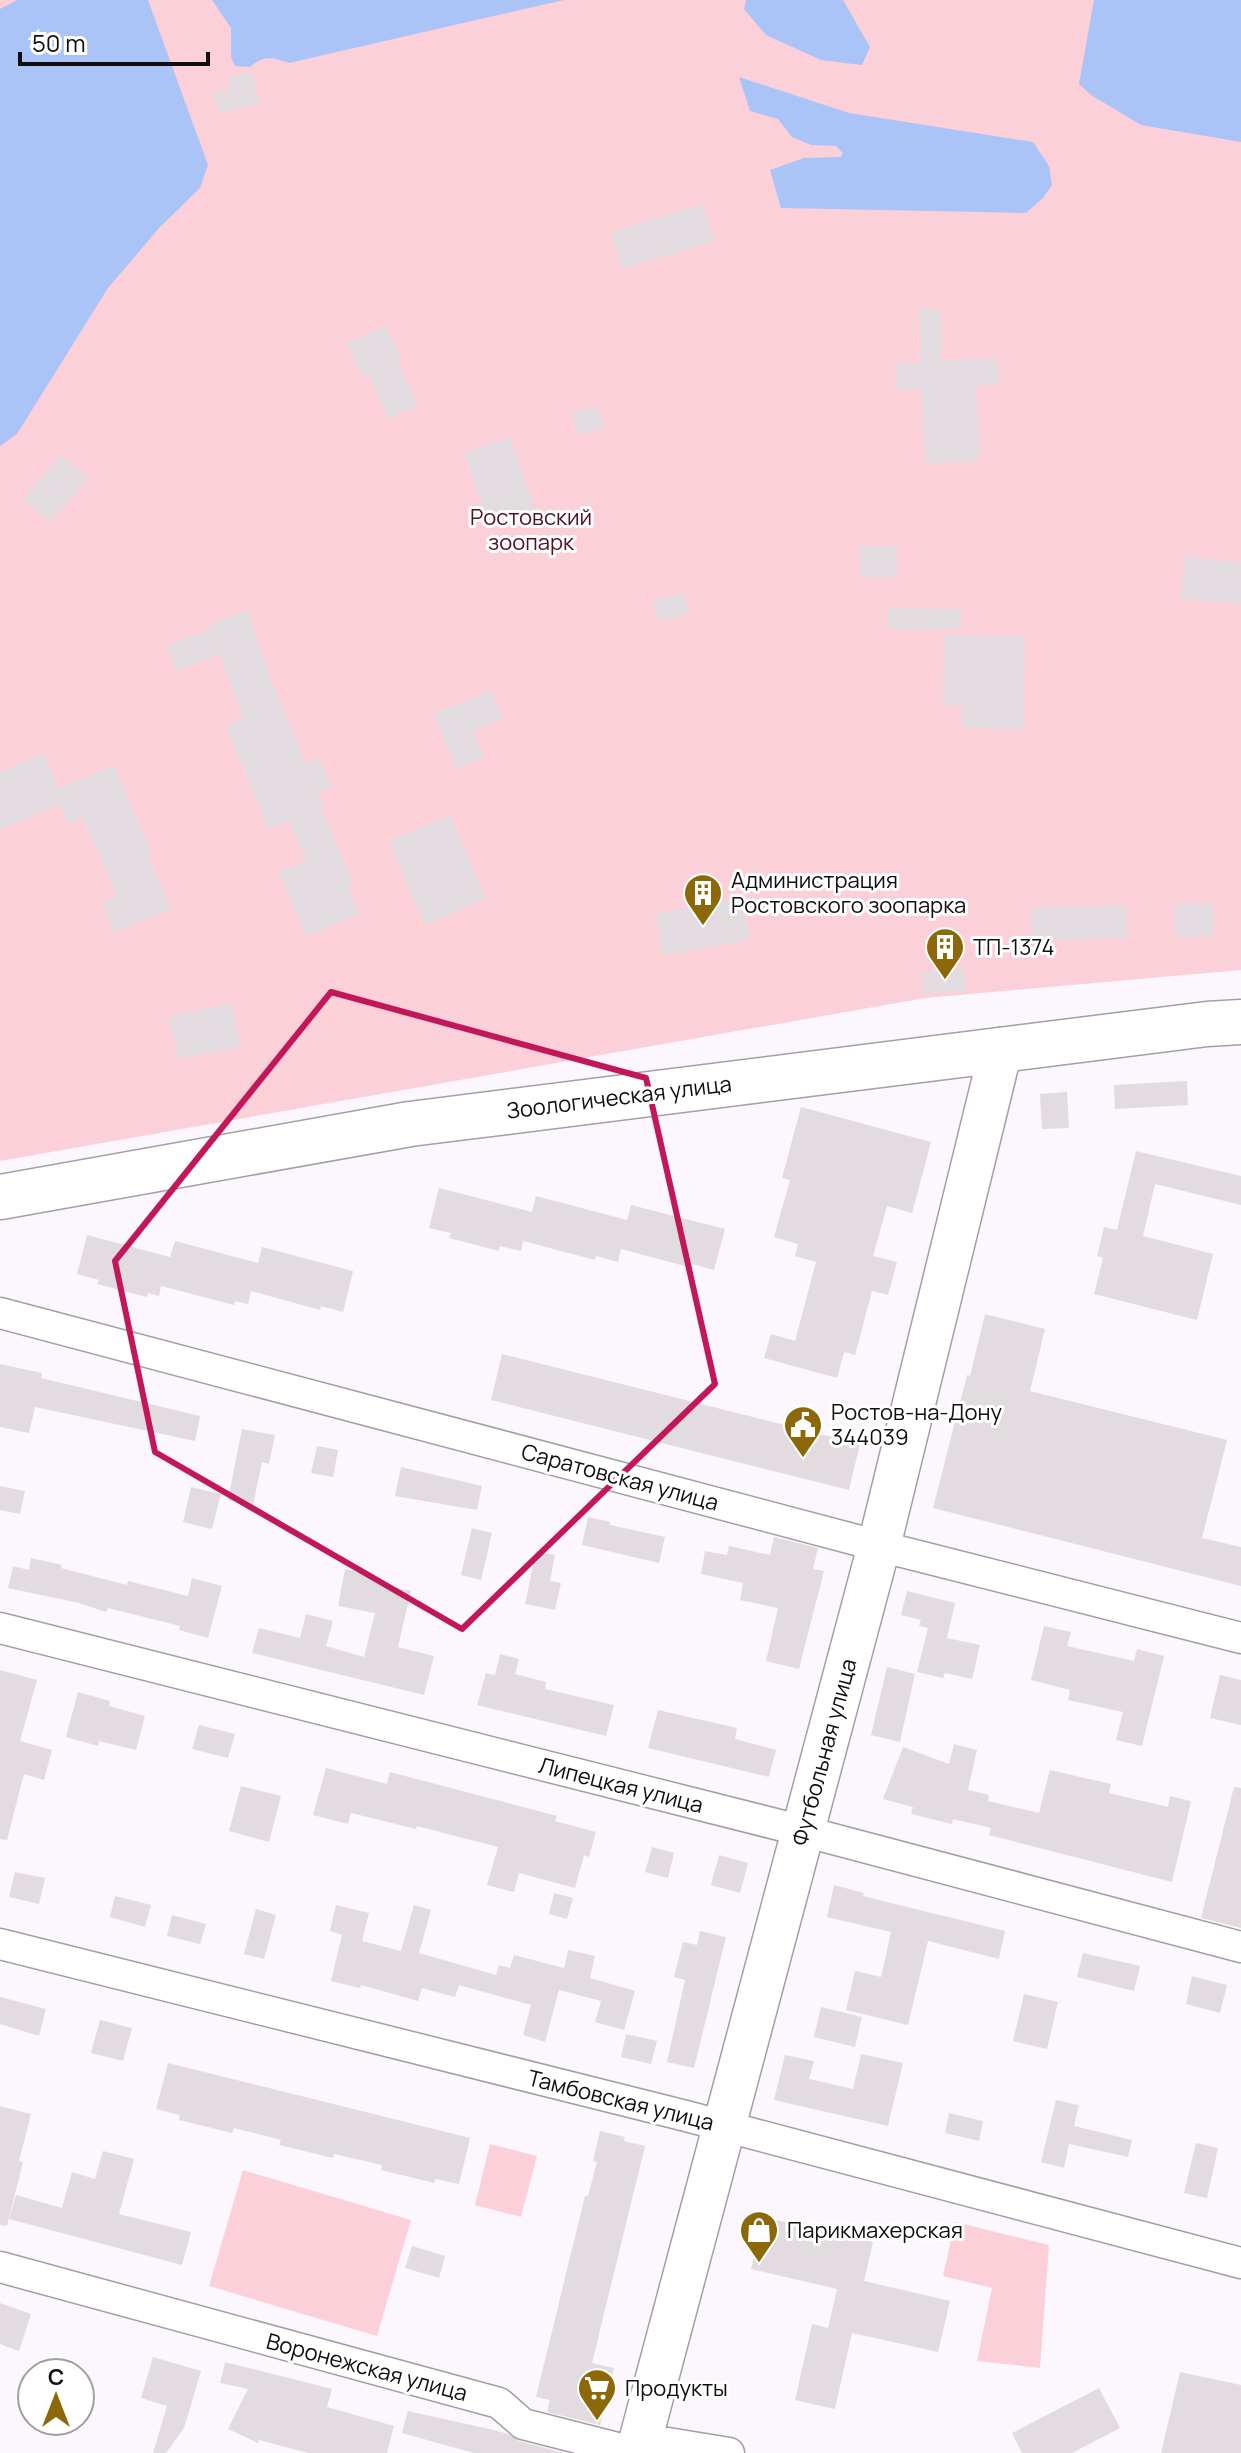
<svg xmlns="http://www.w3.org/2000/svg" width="1241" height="2453" font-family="Manrope,sans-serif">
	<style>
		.green { fill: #fcd0d8 }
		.water { fill: #aac4f7 }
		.building { fill: #e2dbdf }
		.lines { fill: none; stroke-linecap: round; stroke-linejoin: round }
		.minor-casing { stroke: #a39fa5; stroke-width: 33 }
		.secondary-casing { stroke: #a39fa5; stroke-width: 45 }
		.primary-casing { stroke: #a39fa5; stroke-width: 47 }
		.minor { stroke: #fff; stroke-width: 30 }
		.secondary { stroke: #fff; stroke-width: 42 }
		.primary { stroke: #fff; stroke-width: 44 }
		.marked { fill: none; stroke: #c2185b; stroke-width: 6; stroke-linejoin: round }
		.labels { text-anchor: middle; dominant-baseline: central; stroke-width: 6; stroke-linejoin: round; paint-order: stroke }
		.park-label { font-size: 22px; fill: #511125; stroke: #fff }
		.poi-label { font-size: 22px; fill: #100e10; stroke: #fff; text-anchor: start }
		.street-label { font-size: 22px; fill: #100e10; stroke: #fff }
	</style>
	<rect width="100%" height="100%" fill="#fcf7fe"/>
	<path class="green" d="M0,0H1241V970L925,998L0,1161Z
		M490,2144L537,2156L521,2217L475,2205Z
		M243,2170L411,2220L377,2336L209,2286Z
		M955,2222L1049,2245L1040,2368L977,2361L992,2288L943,2276Z"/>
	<path class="water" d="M17,0H148L208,165L200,188L160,227L108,288L17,434L0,446V9Z
		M212,0H564L289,63C272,57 263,55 250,67L235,66L231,57V28Z
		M746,0H843L870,47L862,65L821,60L766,35L744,9Z
		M1094,0H1241V142L1141,125L1091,95L1079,84Z
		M739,77L849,113L1033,142L1049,166L1052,185L1043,198L1026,213L781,208L770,170L804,158L841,157L843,153L836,146L811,145L792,137L778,119L750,111Z"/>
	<path class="building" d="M252,72L260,103L219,114L213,93L231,88L228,77Z
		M703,204L714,241L622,269L611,232Z
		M919,307L941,311V361L997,358L999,384L976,386L980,460L926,464L921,389L897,391L895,364L921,362Z
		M386,326L402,360L398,362L418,405L389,419L369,375L363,378L347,343Z
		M598,406L604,428L578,435L572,413Z
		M510,437L536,511L490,526L464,453Z
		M61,455L88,478L50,522L23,499Z
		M860,546H897V577L860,578Z
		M1185,556L1241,563V605L1180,598Z
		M684,593L689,614L658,621L653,601Z
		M888,608L961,609V630L888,629Z
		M248,610L269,674L306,764L319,758L331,788L318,793L323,807L321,808L354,884L348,887L359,914L307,937L279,872L307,861L289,821L268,829L226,725L243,718L220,654L176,671L166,646L211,629L209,624Z
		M944,635L1025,636L1024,729L962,728V706L943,705Z
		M491,691L503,719L473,731L484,757L457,769L433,714Z
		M44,753L59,789L114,765L151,852L147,853L171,909L114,932L102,903L117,896L83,818L69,825L60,804L0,830V772Z
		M450,815L486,899L425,925L389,841Z
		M743,898L750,940L663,955L656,913Z
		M1213,903V937H1175V904Z
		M1126,905L1127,938L1032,941L1031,908Z
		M965,968L967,990L924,994L922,972Z
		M232,1003L241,1047L178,1059L169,1016Z
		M1187,1081L1188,1105L1115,1109L1114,1085Z
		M1067,1092L1069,1128L1042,1129L1040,1094Z
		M801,1107L931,1142L912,1213L887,1206L873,1256L897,1262L888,1295L872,1291L855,1355L844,1352L837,1378L764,1358L771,1334L795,1341L816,1262L795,1256L798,1244L774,1237L790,1180L782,1178Z
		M1136,1151L1241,1176V1205L1155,1184L1143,1236L1213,1254L1197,1320L1094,1294L1103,1258L1097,1256L1104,1227L1117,1230Z
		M439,1188L532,1212L536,1196L627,1220L631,1205L725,1229L714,1270L692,1264V1268L621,1249L618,1262L596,1256L595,1260L523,1241L521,1251L500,1246L499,1251L449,1238L451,1233L429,1228Z
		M87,1235L170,1257L175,1241L258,1263L262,1247L353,1271L343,1312L321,1306L320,1310L251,1291L248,1304L235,1301L234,1305L161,1286L159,1296L148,1293L147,1297L97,1284L99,1280L77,1274Z
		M985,1314L1045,1329L1030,1391L1227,1440L1202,1538L1241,1547V1586L933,1508L967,1375L970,1376Z
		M502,1354L860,1444L849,1490L491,1400Z
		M0,1364L42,1373L41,1378L200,1416L195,1441L35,1407L29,1433L0,1427Z
		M242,1429L275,1435L269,1464L262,1462L253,1505L228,1500Z
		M317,1446L338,1450L333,1477L311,1473Z
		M401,1467L482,1486L477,1510L395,1496Z
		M0,1486L25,1491L20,1514L0,1510Z
		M191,1487L221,1494L212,1529L183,1522Z
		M588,1517L610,1522V1525L665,1537L659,1563L582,1545Z
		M472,1528L492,1533L481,1580L461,1575Z
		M774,1537L818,1548L813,1569L824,1571L799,1669L766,1661L778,1608L740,1600L743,1583L701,1574L705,1551L727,1555L729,1546L770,1555Z
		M536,1551L555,1555L550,1581L561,1583L555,1610L525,1604Z
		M31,1558L62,1565L61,1568L127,1585L128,1581L188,1596L192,1578L222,1586L208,1638L179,1630L180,1626L108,1608L106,1612L79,1603L8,1588L13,1566L29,1570Z
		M345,1569L376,1576L375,1583L411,1591L398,1647L434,1656L424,1695L252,1653L259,1628L300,1638L306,1614L333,1621L326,1646L364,1657L375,1613L338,1606Z
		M907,1591L955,1603L947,1638L980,1645L972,1679L945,1673L943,1678L917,1672L928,1628L919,1626L921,1620L901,1615Z
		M1044,1626L1071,1632L1067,1646L1134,1661L1137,1649L1164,1656L1142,1746L1116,1740L1123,1712L1068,1700L1070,1690L1031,1680Z
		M500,1654L519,1659L515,1674L546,1682L545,1689L614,1705L606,1736L477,1705L486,1673L495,1675Z
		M887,1667L915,1674L900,1742L871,1735Z
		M0,1670L37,1680L20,1741L52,1750L44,1780L24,1774L7,1840L0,1839Z
		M1220,1675L1241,1680V1725L1210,1718Z
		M78,1692L110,1701L109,1706L145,1716L136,1750L99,1741L98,1746L66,1737Z
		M658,1710L737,1728L735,1739L776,1750L769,1777L648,1748Z
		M199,1725L235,1734L228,1758L192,1749Z
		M954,1744L977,1750L968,1790L989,1795L988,1801L1039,1813L1050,1770L1111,1784L1109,1793L1168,1807L1170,1796L1191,1801L1172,1882L989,1835L991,1828L953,1819L952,1824L911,1814L913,1807L883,1799L903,1747L949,1764Z
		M326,1768L387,1784L390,1772L557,1816L555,1821L596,1832L589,1857L584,1855L575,1888L519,1873L514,1892L487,1885L498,1847L417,1826L416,1829L351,1813L348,1824L313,1815Z
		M241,1786L281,1796L269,1842L229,1831Z
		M1234,1787L1241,1788V1928L1201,1918Z
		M652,1847L674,1853L668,1878L645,1872Z
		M719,1855L748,1863L740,1893L711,1885Z
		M15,1872L45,1878L39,1904L9,1897Z
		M834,1885L864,1893L863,1896L1005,1931L999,1959L928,1941L908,2025L846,2010L855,1971L881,1977L891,1932L827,1917Z
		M554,1893L573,1898L567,1919L549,1914Z
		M115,1896L151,1905L145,1927L110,1917Z
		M336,1905L369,1913L362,1941L401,1951L414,1905L431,1910L419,1953L496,1975L499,1965L510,1968L514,1955L564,1968L568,1950L595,1956L590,1978L635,1991L624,2030L595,2022L601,2001L559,1990L545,2042L523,2035L531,2005L459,1985L455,1997L422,1988L418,2001L361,1985L360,1988L331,1981L342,1935L330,1931Z
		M256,1909L276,1915L264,1959L244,1954Z
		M172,1915L206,1924L200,1944L167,1936Z
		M700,1931L726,1937L694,2068L667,2062L685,1980L674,1977L683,1942L697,1945Z
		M1083,1953L1140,1966L1134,1991L1077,1977Z
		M1192,1976L1227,1985L1220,2013L1186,2004Z
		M1024,1994L1058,2002L1047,2049L1013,2041Z
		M0,1997L46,2009L39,2036L0,2024Z
		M821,2007L862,2017L855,2047L814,2037Z
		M100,2020L132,2028L123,2061L91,2053Z
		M626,2034L657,2041L651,2064L621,2057Z
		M861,2054L903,2063L888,2126L774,2100L785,2055L814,2061L809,2079L853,2089Z
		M168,2063L470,2138L459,2184L436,2179L434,2183L381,2170L382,2165L334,2154L333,2158L279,2145L281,2140L234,2128L232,2133L179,2120L180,2115L156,2109Z
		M1056,2100L1079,2105L1074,2126L1132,2140L1128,2157L1069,2144L1064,2168L1041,2162Z
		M0,2106L31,2114L19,2161L23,2162L7,2226L0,2225Z
		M949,2113L983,2121L979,2141L945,2133Z
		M600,2131L625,2137L624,2141L645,2146L592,2363L614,2368L600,2425L547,2412L550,2400L536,2397L585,2196H588L597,2162L593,2161Z
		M1196,2143L1218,2148L1207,2198L1184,2193Z
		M103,2151L134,2159L119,2214L191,2232L182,2265L9,2219L16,2195L62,2208L72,2172L95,2179Z
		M763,2217L873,2242L864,2281L950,2301L938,2352L852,2333L835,2409L795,2400L812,2324L828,2328L837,2289L751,2269Z
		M412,2246L445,2256L439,2278L405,2268Z
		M0,2303L31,2314L19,2351L0,2344Z
		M153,2357L201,2371L184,2428L166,2453H153L167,2406L141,2398Z
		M225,2362L332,2389L327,2407L394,2426L387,2453H308L259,2440L258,2443L228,2429L248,2389L220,2383Z
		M1180,2372L1241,2385V2453H1161Z
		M1099,2388L1120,2428L1072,2453H1022L1012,2433Z
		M408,2411L494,2430L508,2434L519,2441L564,2453H474L452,2447L402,2433Z"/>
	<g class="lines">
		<g class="minor-casing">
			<path id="minor" d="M0,1313L879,1546L1241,1638
				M0,1628L803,1831L1241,1947
				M0,1944L686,2116L1241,2263
				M0,2267L499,2403L523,2424L637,2453L668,2443L729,2453"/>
		</g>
		<g class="secondary-casing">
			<path id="secondary" d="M637,2453L879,1546L1001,1049"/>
		</g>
		<g class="primary-casing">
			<path id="primary" d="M0,1197L410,1124L1207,1024L1241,1022"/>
		</g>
		<use href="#minor" class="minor"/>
		<use href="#secondary" class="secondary"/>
		<use href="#primary" class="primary"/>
	</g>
	<path class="marked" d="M331,992L646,1078L715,1384L462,1629L155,1452L115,1261Z"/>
	<defs>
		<g id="building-pin" transform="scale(2)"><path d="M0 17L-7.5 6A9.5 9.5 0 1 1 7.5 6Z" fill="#8c6809" stroke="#fff"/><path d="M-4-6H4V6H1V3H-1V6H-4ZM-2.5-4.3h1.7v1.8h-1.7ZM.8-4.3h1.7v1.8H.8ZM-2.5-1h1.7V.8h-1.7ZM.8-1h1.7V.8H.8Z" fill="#fff"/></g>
		<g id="civic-pin" transform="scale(2)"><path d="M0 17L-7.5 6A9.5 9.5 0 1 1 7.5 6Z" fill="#8c6809" stroke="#fff"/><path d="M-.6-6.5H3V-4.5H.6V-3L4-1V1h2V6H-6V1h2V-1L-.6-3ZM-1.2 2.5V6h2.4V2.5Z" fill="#fff"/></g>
		<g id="shop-pin" transform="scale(2)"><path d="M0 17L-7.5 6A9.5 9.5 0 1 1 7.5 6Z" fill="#8c6809" stroke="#fff"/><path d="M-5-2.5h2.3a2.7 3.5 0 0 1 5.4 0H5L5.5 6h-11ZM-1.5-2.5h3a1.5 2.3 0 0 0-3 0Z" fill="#fff"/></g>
		<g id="supermarket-pin" transform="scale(2)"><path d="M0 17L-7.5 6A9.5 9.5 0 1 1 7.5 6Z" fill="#8c6809" stroke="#fff"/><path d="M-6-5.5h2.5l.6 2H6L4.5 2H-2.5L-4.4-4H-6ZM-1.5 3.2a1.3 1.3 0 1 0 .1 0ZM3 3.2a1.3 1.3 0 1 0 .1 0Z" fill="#fff"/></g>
	</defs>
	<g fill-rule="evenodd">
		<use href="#building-pin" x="703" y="893"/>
		<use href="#building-pin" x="945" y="947"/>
		<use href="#civic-pin" x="803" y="1425"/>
		<use href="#shop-pin" x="759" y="2230"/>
		<use href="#supermarket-pin" x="597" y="2388"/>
	</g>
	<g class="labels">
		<g class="park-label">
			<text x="531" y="517">Ростовский<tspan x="531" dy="25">зоопарк</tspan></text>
		</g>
		<g class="poi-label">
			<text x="731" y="880">Администрация<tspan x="731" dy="25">Ростовского зоопарка</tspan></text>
			<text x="973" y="947">ТП-1374</text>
			<text x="831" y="1412">Ростов-на-Дону<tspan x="831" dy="25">344039</tspan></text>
			<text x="787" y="2230">Парикмахерская</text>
			<text x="625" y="2388">Продукты</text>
		</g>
		<g class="street-label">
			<text transform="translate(619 1097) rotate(-7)">Зоологическая улица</text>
			<text transform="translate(620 1477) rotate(15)">Саратовская улица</text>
			<text transform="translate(824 1752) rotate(-75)">Футбольная улица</text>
			<text transform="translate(621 1785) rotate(14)">Липецкая улица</text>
			<text transform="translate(621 2100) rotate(14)">Тамбовская улица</text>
			<text transform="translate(367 2367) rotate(15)">Воронежская улица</text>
		</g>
	</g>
	<g transform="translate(56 2397)"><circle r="38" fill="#ffffff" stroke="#9f9f9f" stroke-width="2"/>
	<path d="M0-6L14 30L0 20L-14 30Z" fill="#8c6809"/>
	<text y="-12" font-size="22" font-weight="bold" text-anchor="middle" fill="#100e10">С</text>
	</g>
	<path d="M20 52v12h188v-12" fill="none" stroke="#100e10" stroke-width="4"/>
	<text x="32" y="52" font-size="24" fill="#100e10" stroke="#ffffff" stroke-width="6" paint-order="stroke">50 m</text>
</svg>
